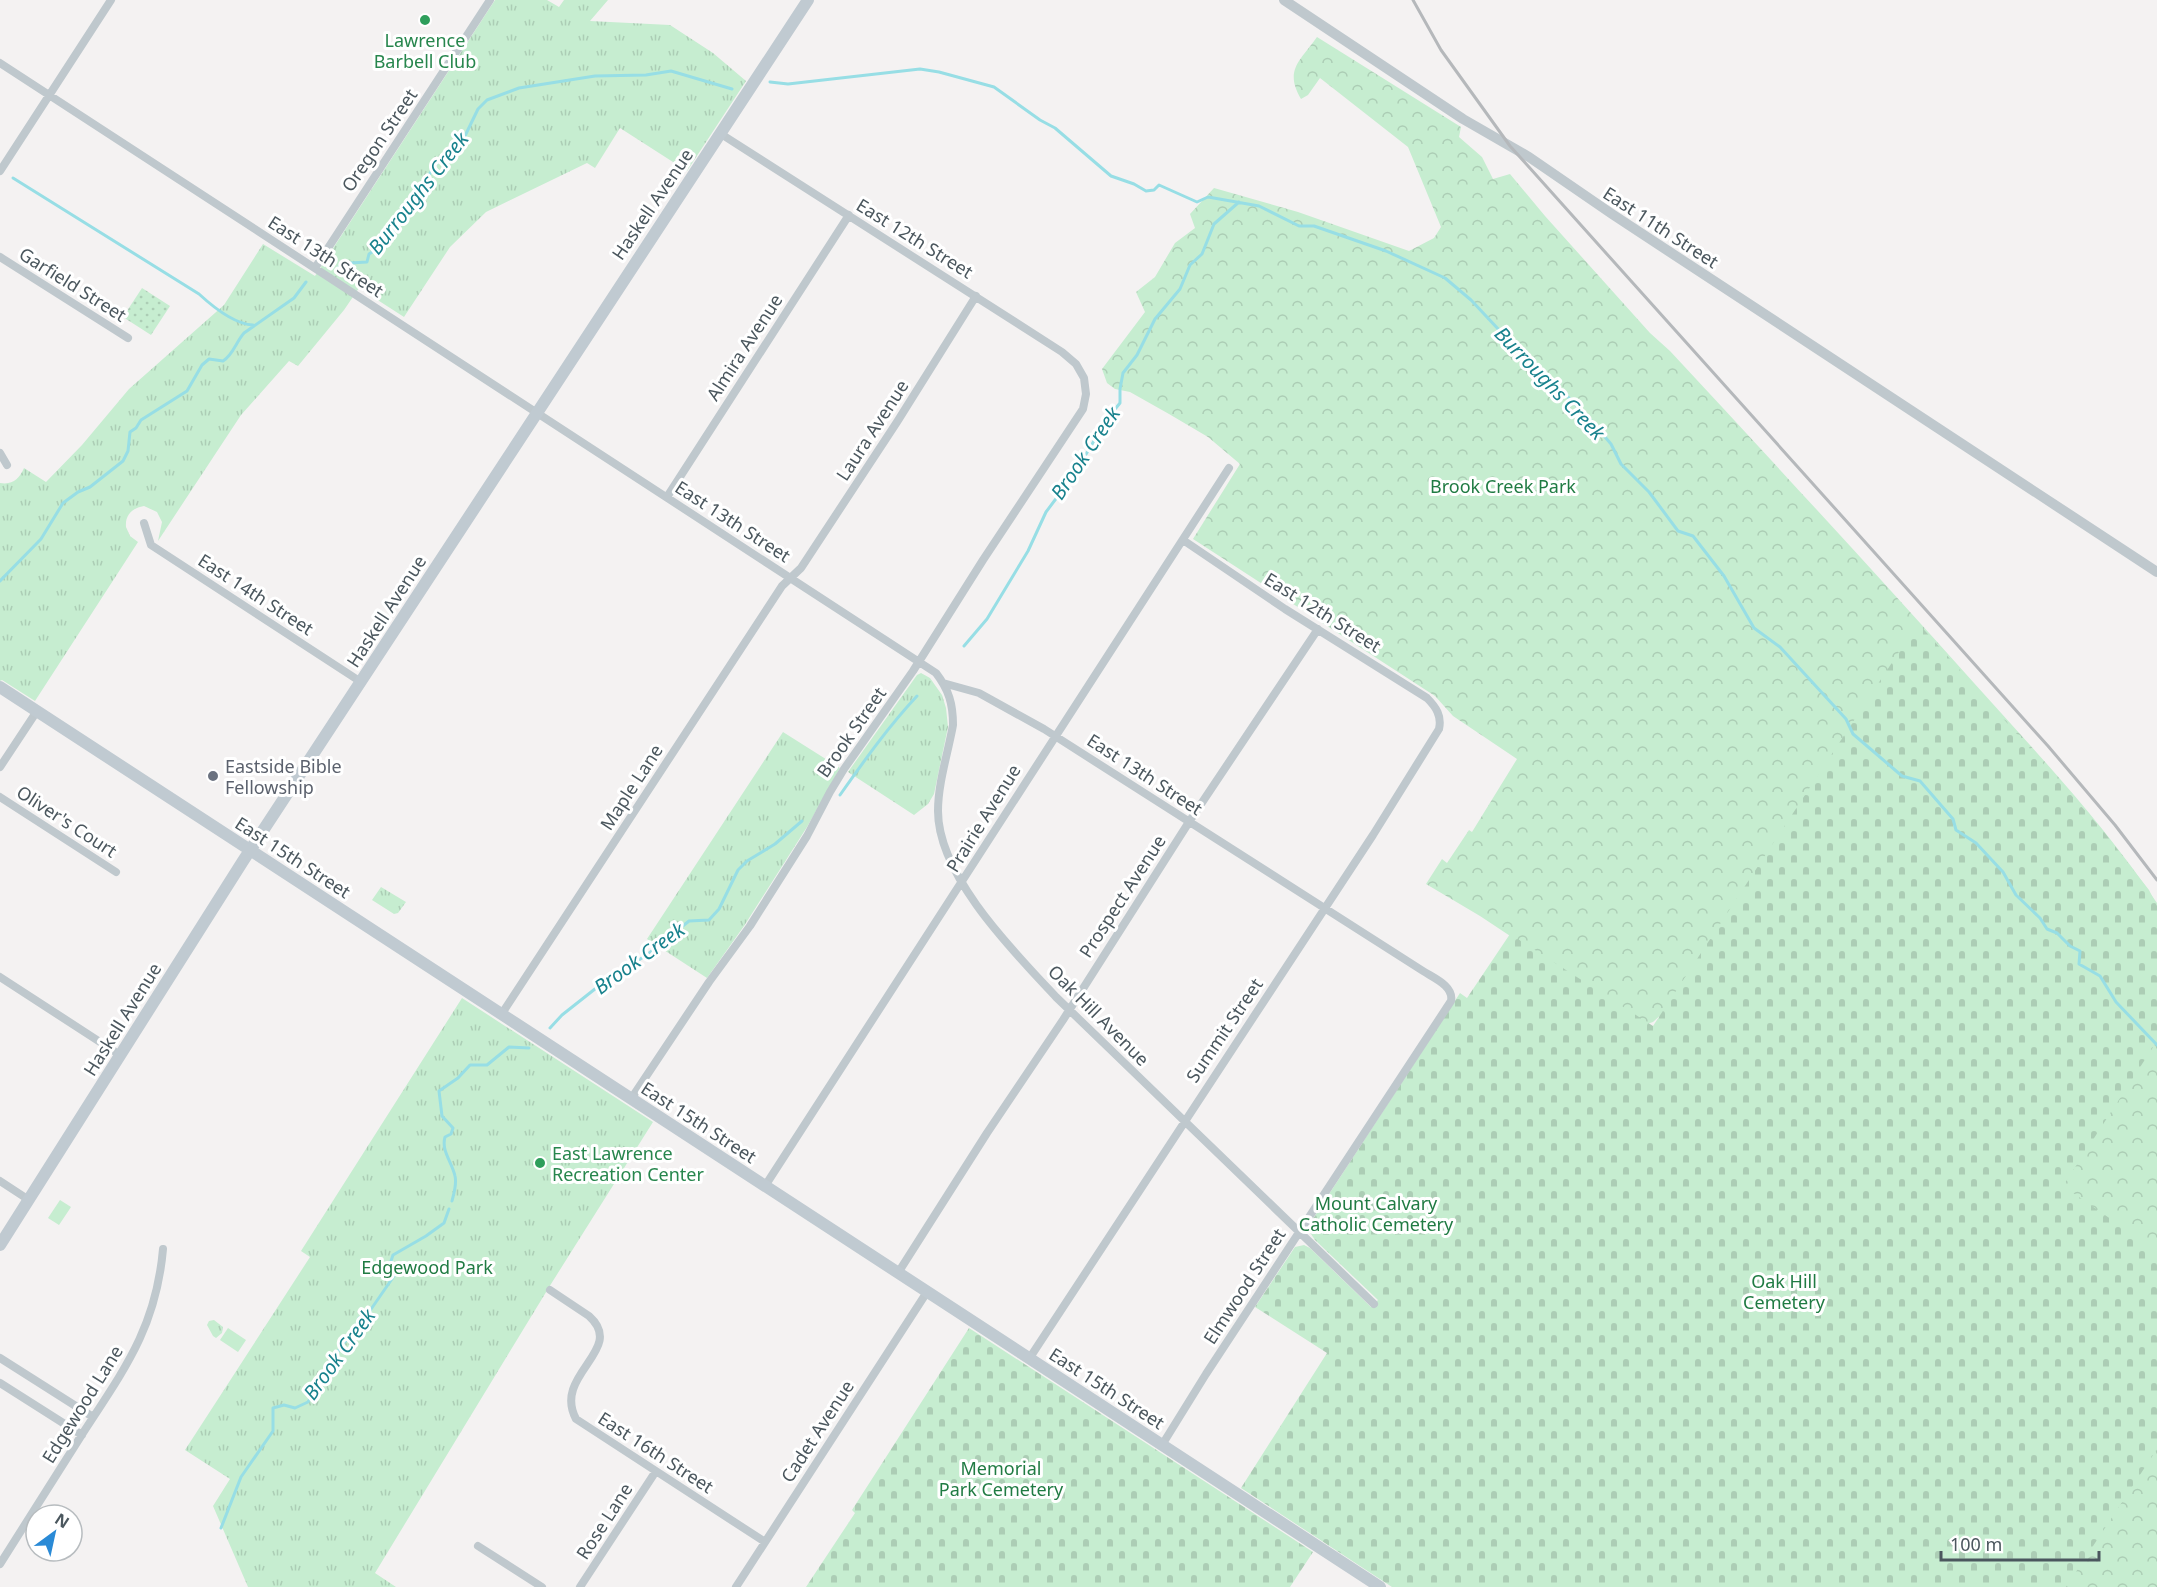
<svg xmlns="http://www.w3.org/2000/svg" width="2157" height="1587" font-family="'Noto Sans',sans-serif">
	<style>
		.grass { fill: url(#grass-tufts) }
		.forest { fill: url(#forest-crowns) }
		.cemetery { fill: url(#cemetery-stones) }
		.garden { fill: url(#garden-dots) }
		.pitch { fill: #c6edd0 }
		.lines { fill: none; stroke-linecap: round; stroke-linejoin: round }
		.stream { stroke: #97dee5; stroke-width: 3 }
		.minor { stroke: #bfc8cd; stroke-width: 8 }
		.tertiary { stroke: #bfc8cd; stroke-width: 10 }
		.secondary { stroke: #c0cad1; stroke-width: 12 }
		.rail { stroke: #b5b8bb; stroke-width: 3 }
		.leisure-dot { fill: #2e9e5b; stroke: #fff; stroke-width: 2 }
		.worship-dot { fill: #6b7280; stroke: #fff; stroke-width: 2 }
		.labels { text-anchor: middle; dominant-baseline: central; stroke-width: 6; stroke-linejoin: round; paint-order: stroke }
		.leisure-label { font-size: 18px; fill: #27864d; stroke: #fff }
		.street-label { font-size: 18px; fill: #4b575e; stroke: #fff }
		.park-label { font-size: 18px; fill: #207b43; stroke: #fff }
		.worship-label { font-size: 18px; fill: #5b616d; stroke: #fff; text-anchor: start }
		.water-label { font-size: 20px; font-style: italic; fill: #18828d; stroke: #fff }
	</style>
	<defs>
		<pattern id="grass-tufts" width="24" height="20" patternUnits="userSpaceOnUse" patternTransform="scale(1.5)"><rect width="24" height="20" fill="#c6edd0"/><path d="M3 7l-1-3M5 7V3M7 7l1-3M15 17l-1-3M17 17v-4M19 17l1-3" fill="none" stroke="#accdb5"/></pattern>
		<pattern id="forest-crowns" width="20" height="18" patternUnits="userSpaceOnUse" patternTransform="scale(1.5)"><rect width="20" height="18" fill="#c6edd0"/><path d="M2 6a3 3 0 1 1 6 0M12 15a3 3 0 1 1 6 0" fill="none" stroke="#accdb5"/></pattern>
		<pattern id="cemetery-stones" width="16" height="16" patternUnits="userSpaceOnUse" patternTransform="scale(1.5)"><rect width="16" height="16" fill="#c6edd0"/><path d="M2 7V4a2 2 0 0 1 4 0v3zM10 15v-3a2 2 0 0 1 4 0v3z" fill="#accdb5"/></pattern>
		<pattern id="garden-dots" width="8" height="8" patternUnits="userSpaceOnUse" patternTransform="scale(1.5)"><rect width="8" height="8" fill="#c6edd0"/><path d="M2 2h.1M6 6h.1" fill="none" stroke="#accdb5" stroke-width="1.8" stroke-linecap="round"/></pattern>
	</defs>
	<rect width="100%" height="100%" fill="#f4f2f2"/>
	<path class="grass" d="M495,0H547L559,7L564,0H608L590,21L670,25L713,53L746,81L687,171L620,128L595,168L587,163L486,212L450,247L404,317L359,288L344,310L298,366L289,361L241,415L158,541L162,522L157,512L144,506C132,508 125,515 126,527L130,536L138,542L35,701L2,680L0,681V483C13,485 19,479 24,468L46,482L82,445L129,389L224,305L263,244L315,276Z
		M921,673L930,678L942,695L946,708L948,727L934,794L928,804L914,815L848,772L917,675Z
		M783,732L840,768L807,827L744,926L707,978L647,939Z
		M381,887L406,902L398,913L394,914L372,900Z
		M462,998L653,1122L551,1284L375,1573L396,1587H248L213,1506L230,1479L185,1450L310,1257L301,1251Z
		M214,1320L223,1327L222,1333L216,1338L213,1336L207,1325L209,1321Z"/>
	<path class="forest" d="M1317,37L1461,127L1459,137L1482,157L1493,179L1510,174L1545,216L1650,333L1670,351C1772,461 1874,571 1974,683C2038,754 2104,824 2157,903V1337L1664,1012L1653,1022L1644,1025L1480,916L1426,884L1442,859L1447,863L1469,830L1472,832L1517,759L1453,716L1435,696L1193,539L1240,464L1208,437L1169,414L1130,392L1115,389L1107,383L1102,369L1145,312L1136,292L1155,277L1175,243L1195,228L1190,214L1214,188L1298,212L1409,251L1434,238L1441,227L1408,147L1320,78L1308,95L1301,99C1284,70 1300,61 1317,37Z
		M2157,1421V1587H2050Z"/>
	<path class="cemetery" d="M1918,623L2104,832L2149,890L2157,906V1041L2063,1186L2157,1251V1449L2066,1587H1392L1241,1488L1327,1353L1255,1307L1295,1247L1304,1245L1310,1248L1371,1307L1378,1300L1315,1240L1307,1228L1460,993L1467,998L1510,934L1653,1026Z
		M969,1328L1313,1552L1290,1587H806L855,1513L852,1510Z"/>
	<path class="garden" d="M142,288L170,306L151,335L123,317Z"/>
	<path class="pitch" d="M60,1200L71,1207L59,1225L48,1218Z
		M228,1328L246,1340L238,1352L220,1340Z"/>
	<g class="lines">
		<path class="stream" d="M770,82L788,84L920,69L939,72L994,87L1040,120L1055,128L1111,176L1134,184L1146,191L1154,190L1159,185L1197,202L1208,197L1259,206L1299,226H1314L1386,251L1445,278L1471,300L1529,362L1555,384L1587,416L1611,444L1621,464L1649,492L1678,531L1693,536L1724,576L1754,628L1780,647L1846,719L1853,734L1902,776L1920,781L1953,819L1956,830L1976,843L2003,872L2016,895L2040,918L2047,929L2057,933L2070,946L2080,951L2079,964L2100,976L2116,1002L2157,1045
			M13,178L199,294C212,306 234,324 253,325
			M339,267L350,263L367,262L369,254L380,247L396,228L399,218L406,212L414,195L420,190L435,165L463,140L478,109L487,100L519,88L595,76L646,75L671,71L732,89
			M0,581L41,539L63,503L78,492L90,487L123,461L128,451L130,432L136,428L141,420L187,391L202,365L209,359L223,361C233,355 236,342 244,333L294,298L306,282
			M964,646L987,619L1028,551L1046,512L1061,492L1072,471L1082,461L1107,419L1120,403V389L1123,373L1137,355L1155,319L1180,289L1190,265L1202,254L1214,224L1239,202
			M840,795C864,761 888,727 917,696
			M550,1028L562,1015L600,985L648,954L689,921L709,920L719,909L738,870L747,861L775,844L802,821
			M452,1201C454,1193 457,1184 455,1176C452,1162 441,1151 445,1137L451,1134L453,1128L442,1116L439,1091L458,1078L470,1065H487L509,1047L529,1048
			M221,1528L241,1477L273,1431V1408L284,1405L295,1408L308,1402L342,1345L354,1332L359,1318L367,1315L394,1276L391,1261L393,1255L426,1236L444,1223L449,1209"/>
		<path class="minor" d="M0,63L936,673C949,690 953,704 953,725C948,753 938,783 938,811C938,876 1014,952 1056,997L1374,1304
			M0,171L111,0
			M0,257L128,338
			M315,268L490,0
			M0,453L7,465
			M667,497L849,215
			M144,523L151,545L361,682
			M943,683L979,693L1044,729L1423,971C1434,978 1454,986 1451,1001L1206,1374L1162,1445
			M0,767L37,711
			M0,797L116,872
			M0,977L120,1055
			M501,1015L782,586L801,568L897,422L976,296
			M631,1099L709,982L750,926L807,836L830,792L844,769L913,671L983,560L1083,409L1086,394L1084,378L1076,364L1062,352L721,134
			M0,1181L29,1200
			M765,1186L1229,468
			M898,1273L987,1133L1063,1020L1189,822L1318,629
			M550,1290L589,1316C627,1350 552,1374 576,1419L765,1542
			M0,1358L93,1417
			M1029,1359L1373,835L1439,729C1442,716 1436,707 1427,698L1285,609L1183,540
			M0,1383L82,1435
			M478,1546L542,1587
			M0,1564C27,1522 54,1479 81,1436C123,1371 156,1329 163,1249
			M580,1587L656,1471
			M736,1587L927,1292"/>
		<path class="tertiary" d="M1284,0L1463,119L1529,157L1612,214L2157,572"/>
		<path class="secondary" d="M0,687L1380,1587
			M0,1245L243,861L808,0"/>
		<path class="rail" d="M1413,0L1441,50L1510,146L2048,746L2115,825L2157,880"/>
	</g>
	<g class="leisure-dot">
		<circle cx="425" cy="20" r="6"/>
		<circle cx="540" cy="1163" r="6"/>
	</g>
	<circle class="worship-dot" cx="213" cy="776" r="6"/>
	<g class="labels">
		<g class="leisure-label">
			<text x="425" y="40">Lawrence<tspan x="425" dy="21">Barbell Club</tspan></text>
			<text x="552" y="1153" text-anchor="start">East Lawrence<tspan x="552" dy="21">Recreation Center</tspan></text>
		</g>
		<g class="street-label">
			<text transform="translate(379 140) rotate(-56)">Oregon Street</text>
			<text transform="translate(652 204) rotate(-56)">Haskell Avenue</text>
			<text transform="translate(1661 227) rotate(33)">East 11th Street</text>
			<text transform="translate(915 238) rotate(32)">East 12th Street</text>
			<text transform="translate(326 256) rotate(33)">East 13th Street</text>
			<text transform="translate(73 284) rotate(32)">Garfield Street</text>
			<text transform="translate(744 347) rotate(-57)">Almira Avenue</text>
			<text transform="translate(872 430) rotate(-57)">Laura Avenue</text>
			<text transform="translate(733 521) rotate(33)">East 13th Street</text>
			<text transform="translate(256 594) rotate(33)">East 14th Street</text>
			<text transform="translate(386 611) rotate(-57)">Haskell Avenue</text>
			<text transform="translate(1323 612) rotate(32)">East 12th Street</text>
			<text transform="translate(851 732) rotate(-55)">Brook Street</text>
			<text transform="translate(1145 774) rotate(33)">East 13th Street</text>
			<text transform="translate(631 787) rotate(-57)">Maple Lane</text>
			<text transform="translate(983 818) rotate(-58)">Prairie Avenue</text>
			<text transform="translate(67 821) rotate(33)">Oliver's Court</text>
			<text transform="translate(293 857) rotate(33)">East 15th Street</text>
			<text transform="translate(1122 896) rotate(-57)">Prospect Avenue</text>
			<text transform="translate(1099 1015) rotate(45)">Oak Hill Avenue</text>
			<text transform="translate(122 1019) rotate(-58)">Haskell Avenue</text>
			<text transform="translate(1224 1030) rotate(-56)">Summit Street</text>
			<text transform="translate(699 1122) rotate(33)">East 15th Street</text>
			<text transform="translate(1244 1286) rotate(-57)">Elmwood Street</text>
			<text transform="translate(1107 1388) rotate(33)">East 15th Street</text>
			<text transform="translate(82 1404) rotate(-58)">Edgewood Lane</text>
			<text transform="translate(817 1431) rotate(-57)">Cadet Avenue</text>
			<text transform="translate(656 1452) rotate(33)">East 16th Street</text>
			<text transform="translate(604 1521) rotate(-57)">Rose Lane</text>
		</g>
		<g class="park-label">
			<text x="1503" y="486">Brook Creek Park</text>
			<text x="1376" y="1203">Mount Calvary<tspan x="1376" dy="21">Catholic Cemetery</tspan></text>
			<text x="427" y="1267">Edgewood Park</text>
			<text x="1784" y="1281">Oak Hill<tspan x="1784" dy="21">Cemetery</tspan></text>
			<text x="1001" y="1468">Memorial<tspan x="1001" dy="21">Park Cemetery</tspan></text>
		</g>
		<g class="worship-label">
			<text x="225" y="766">Eastside Bible<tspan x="225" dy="21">Fellowship</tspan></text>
		</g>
		<g class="water-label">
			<text transform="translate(418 193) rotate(-52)">Burroughs Creek</text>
			<text transform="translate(1550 383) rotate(46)">Burroughs Creek</text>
			<text transform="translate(1085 453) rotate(-56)">Brook Creek</text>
			<text transform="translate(639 958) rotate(-36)">Brook Creek</text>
			<text transform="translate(339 1354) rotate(-54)">Brook Creek</text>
		</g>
	</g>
	<g transform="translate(54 1533) rotate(33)"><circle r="28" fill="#ffffff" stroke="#b7bcbf" stroke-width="1.5"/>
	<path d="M0-4.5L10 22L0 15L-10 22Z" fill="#2a8ad6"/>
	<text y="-9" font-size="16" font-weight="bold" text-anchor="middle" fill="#4b575e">N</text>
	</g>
	<path d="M1941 1551v9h158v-9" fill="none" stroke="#4b575e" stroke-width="3"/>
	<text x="1950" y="1551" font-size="18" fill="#4b575e" stroke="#ffffff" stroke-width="4.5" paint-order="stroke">100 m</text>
</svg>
